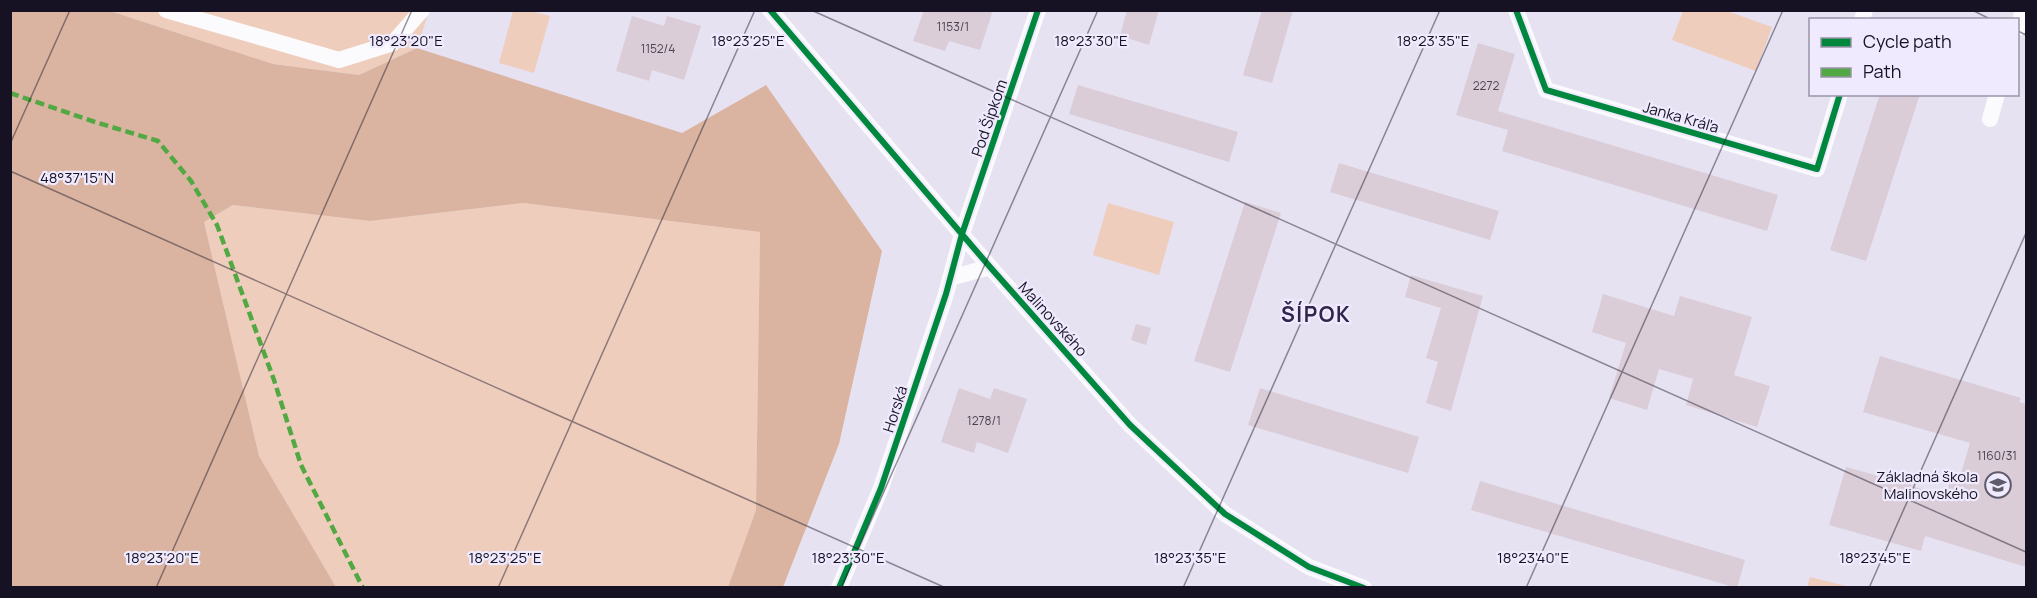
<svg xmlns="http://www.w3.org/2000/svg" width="2037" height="598" font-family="Manrope,sans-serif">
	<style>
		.green { fill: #efcdbc }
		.forest { fill: #dab4a0 }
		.building { fill: #dacdd8 }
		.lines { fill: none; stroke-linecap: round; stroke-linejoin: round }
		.street { stroke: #fbfbfd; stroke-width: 16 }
		.quiet { stroke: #52a843; stroke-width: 4.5; stroke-dasharray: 9 4.5; stroke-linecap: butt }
		.cycleway-casing { stroke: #efeafe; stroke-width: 10 }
		.cycleway { stroke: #00873e; stroke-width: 6 }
		.ticks { fill: none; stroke: #171223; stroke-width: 1.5; stroke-opacity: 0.45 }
		.labels { text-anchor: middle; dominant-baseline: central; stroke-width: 4.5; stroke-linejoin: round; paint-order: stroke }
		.number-label { font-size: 12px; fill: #4a4352 }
		.street-label { font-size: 15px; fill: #171223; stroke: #efeafe }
		.poi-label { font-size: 15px; fill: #171223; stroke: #efeafe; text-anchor: end }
		.district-label { font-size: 21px; font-weight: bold; letter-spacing: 1.5px; fill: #32254b; stroke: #efeafe }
		.ticks-label { font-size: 15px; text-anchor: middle; fill: #171223; stroke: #efeafe; stroke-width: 4.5; stroke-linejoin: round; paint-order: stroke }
	</style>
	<rect width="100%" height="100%" fill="#e6e2f2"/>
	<path class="green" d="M110,11H429L417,48L359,75L273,64Z
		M513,11H531L550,16L534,73L499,63Z
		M1683,11H1727L1772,27L1756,71L1672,40Z
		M523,203L760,232L756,510L728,587H336L259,456L204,222L233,205L370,221Z
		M1108,203L1174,222L1159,275L1093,255Z
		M1810,577L1850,587H1807Z"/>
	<path class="forest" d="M10,11H110L273,64L359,75L417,48L682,133L766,85L882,251L839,444L783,587H728L756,510L760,232L523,203L370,221L233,205L204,222L259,456L336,587H11Z"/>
	<path class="building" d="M924,10H993L980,50L949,41L945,51L913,41Z
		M1127,10H1159L1149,45L1120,36Z
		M1262,10H1293L1272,83L1243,75Z
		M632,16L664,26L667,16L701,26L684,80L652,70L649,81L616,71Z
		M1478,43L1515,54L1498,111L1778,195L1767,231L1502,151L1508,130L1456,115Z
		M1078,85L1238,132L1229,162L1069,114Z
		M1880,94H1920L1866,261L1830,250Z
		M1339,163L1499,211L1490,240L1330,192Z
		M1245,202L1281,213L1230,372L1194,361Z
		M1411,275L1483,296L1451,411L1426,403L1438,362L1426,358L1441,308L1405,297Z
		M1603,294L1674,316L1680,296L1752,317L1734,375L1770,386L1757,427L1686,405L1693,379L1659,369L1647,410L1609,398L1626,343L1592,332Z
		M1136,324L1151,328L1146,345L1131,340Z
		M1880,356L2021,398L2019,402L2026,404V567L1925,536L1921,551L1829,525L1846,467L1882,477L1884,471L1913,479L1911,486L1946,496L1950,482L1958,484L1970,443L1863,412Z
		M959,388L990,399L994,388L1027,399L1008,453L977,442L974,453L941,442Z
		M1260,388L1419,437L1408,473L1248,425Z
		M1480,481L1745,560L1737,588L1471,510Z"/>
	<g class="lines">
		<path class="street" d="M166,10L339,60L393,43L422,10
			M770,10L990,267L1130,425L1225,514L1309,567L1364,588
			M1516,10L1546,90L1817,169L1840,94
			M1862,20L1865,10
			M2018,28L2023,10
			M1990,119L1997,94
			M950,278L990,267
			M839,588L881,488L946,294L962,234L1038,10"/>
		<path class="quiet" d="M10,93L95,122L158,141L191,181L217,225L274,380L301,465L363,588"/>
		<g class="cycleway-casing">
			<path id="cycleway" d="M770,10L990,267L1130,425L1225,514L1309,567L1364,588
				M1516,10L1546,90L1817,169L1840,94
				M839,588L881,488L946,294L962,234L1038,10"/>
		</g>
		<use href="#cycleway" class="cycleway"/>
	</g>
	<path class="ticks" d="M811,10L2026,552M1972,10L1992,20M2018,31L2026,35M10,144L70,10M10,171L946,588M156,588L412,10M498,588L755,10M841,588L1098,10M1183,588L1440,10M1526,588L1783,10M1869,588L2026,233"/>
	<defs>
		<g id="school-ring" transform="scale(1.35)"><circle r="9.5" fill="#efeafe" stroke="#5f5b6b" stroke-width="1.5"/><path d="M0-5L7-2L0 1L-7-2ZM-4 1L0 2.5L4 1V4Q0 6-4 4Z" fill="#5f5b6b"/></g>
	</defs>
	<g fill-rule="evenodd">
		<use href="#school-ring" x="1998" y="485"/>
	</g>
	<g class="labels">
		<g class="number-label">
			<text x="953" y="26">1153/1</text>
			<text x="658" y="48">1152/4</text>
			<text x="1486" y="85">2272</text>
			<text x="984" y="420">1278/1</text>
			<text x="1997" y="455">1160/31</text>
		</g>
		<g class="street-label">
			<text transform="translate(1681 117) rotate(16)">Janka Kráľa</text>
			<text transform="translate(989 118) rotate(-71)">Pod Šípkom</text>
			<text transform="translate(1053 319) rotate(48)">Malinovského</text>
			<text transform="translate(895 409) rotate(-72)">Horská</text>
		</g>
		<g class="poi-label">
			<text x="1978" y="476">Základná škola<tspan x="1978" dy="17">Malinovského</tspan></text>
		</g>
		<g class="district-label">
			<text x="1316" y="314">ŠÍPOK</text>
		</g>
	</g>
	<g class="ticks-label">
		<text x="406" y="46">18°23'20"E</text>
		<text x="748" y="46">18°23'25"E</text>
		<text x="1091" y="46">18°23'30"E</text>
		<text x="1433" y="46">18°23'35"E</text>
		<text x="77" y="183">48°37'15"N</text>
		<text x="162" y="563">18°23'20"E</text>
		<text x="505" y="563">18°23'25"E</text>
		<text x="848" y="563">18°23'30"E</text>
		<text x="1190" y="563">18°23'35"E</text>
		<text x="1533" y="563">18°23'40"E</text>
		<text x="1875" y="563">18°23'45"E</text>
	</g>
	<rect width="2037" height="598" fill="none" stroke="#171223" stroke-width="24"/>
	<rect x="1809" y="18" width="210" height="78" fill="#efeafe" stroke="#9994a6" stroke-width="1.5"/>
	<rect x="1821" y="38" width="30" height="9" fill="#00873e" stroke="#9994a6" stroke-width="1.5"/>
	<text x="1863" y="48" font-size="18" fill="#171223">Cycle path</text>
	<rect x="1821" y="68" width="30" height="9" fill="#52a843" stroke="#9994a6" stroke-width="1.5"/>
	<text x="1863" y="78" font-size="18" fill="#171223">Path</text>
</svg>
